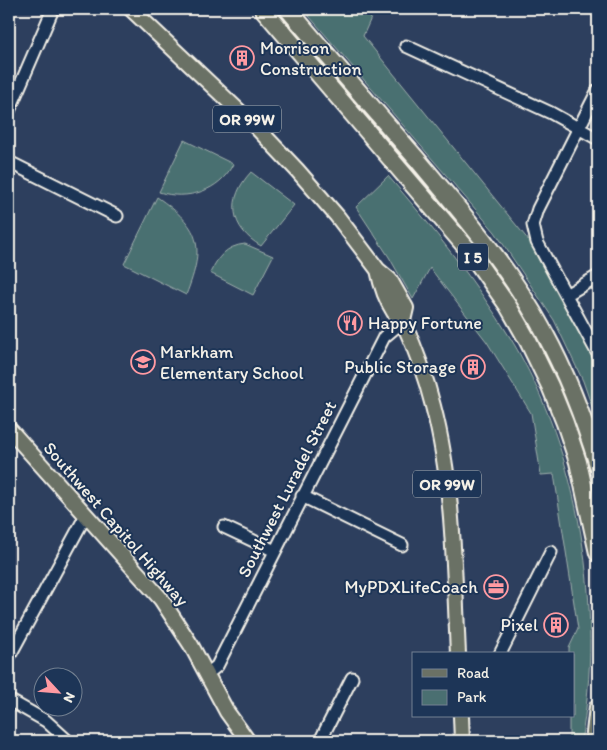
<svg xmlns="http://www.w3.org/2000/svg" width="607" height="750" font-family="Itim,sans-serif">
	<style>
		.green { fill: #4a6f71; stroke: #9fb0ac }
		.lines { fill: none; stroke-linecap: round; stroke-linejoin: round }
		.minor-casing { stroke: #f4f1e8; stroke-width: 15 }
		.major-casing { stroke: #f4f1e8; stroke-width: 18 }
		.highway-casing { stroke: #f4f1e8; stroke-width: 20 }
		.minor { stroke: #1d3557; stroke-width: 11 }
		.major { stroke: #6b7165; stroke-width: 14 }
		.highway { stroke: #6b7165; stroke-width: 16 }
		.labels { text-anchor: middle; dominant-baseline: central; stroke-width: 4; stroke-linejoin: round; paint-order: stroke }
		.shield { fill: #1d3557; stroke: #b4b9bc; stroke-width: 1 }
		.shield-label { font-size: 16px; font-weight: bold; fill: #f4f1e8 }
		.poi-label { font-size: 18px; fill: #f4f1e8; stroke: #1d3557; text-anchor: start }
		.street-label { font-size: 18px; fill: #f4f1e8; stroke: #1d3557 }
	</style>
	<rect width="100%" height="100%" fill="#2d3f5e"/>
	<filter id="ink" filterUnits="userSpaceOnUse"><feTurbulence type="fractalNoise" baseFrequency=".02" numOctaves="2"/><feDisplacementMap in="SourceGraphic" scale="10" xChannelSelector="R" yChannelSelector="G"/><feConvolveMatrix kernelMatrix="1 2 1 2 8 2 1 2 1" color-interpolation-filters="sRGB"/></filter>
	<g filter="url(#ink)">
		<path class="green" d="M303,9H375L363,36L534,247L593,357L598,370V424L583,381L554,320L495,232Z
			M184,140L233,164C220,191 187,201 159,192Z
			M251,172L294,205L261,246C230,228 226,199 251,172Z
			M388,176C433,227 475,281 511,339C580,453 605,611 581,741H569V716H573V654H569V648L578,629L554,474L541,475L531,413L487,342L430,268L413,299L389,257L356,207Z
			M157,197C200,227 206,245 186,295L124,264Z
			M245,244L273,256L253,295L210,273C218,257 226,246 245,244Z"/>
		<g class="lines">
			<g class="minor-casing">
				<path id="minor" d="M406,46L551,113L598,139
					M598,90L538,209L533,225L537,242L598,354
					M9,111L53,9
					M9,162L117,216
					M566,295L598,276
					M302,496L402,545
					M224,527L275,551
					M500,654L551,552
					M9,657L86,515
					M206,675L217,666L384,337L403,321
					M9,700L46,721L68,741
					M320,741L352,678"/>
			</g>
			<g class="major-casing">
				<path id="major" d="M131,9L258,129L297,170L337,216L378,270L390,280L406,308L403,321
					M378,270C381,285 386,300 394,312C397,316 402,319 404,324C416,350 426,378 433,406C454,486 454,571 458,654
					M9,429L161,599L191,645L227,712L248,741
					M461,716L462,741"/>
			</g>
			<g class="highway-casing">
				<path id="highway" d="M263,9L470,252L508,306L528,341L550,386L565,423L578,462L598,553
					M288,9C330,59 373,108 416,158C462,213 510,268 544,332C567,374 584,419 598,465
					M594,741L598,707"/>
			</g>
			<use href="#minor" class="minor"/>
			<use href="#major" class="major"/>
			<use href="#highway" class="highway"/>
		</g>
	</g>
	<defs>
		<g id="building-ring" transform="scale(1.25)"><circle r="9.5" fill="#1d3557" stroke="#ff9aa2" stroke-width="1.5"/><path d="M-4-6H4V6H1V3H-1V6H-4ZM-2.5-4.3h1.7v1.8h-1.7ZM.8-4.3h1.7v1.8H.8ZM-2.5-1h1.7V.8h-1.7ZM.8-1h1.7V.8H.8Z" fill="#ff9aa2"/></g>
		<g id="restaurant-ring" transform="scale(1.25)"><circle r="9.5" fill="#1d3557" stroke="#ff9aa2" stroke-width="1.5"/><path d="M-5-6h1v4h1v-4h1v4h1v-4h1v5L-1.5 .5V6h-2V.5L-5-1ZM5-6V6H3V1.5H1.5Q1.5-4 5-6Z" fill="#ff9aa2"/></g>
		<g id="school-ring" transform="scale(1.25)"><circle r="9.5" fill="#1d3557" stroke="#ff9aa2" stroke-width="1.5"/><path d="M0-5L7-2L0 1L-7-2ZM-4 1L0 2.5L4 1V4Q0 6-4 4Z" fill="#ff9aa2"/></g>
		<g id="office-ring" transform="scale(1.25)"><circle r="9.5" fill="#1d3557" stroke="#ff9aa2" stroke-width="1.5"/><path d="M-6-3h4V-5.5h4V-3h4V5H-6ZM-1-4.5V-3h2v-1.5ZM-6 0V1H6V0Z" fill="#ff9aa2"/></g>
	</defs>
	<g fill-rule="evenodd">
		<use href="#building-ring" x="242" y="58"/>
		<use href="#restaurant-ring" x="350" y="323"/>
		<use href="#school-ring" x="143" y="362"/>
		<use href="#building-ring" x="473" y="367"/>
		<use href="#office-ring" x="496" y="587"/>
		<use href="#building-ring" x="556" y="625"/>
	</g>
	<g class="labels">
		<g class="shield">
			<rect x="213" y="105.5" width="68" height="27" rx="4"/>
			<rect x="458" y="243.5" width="30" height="27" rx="4"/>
			<rect x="413" y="470.5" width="68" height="27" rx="4"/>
		</g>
		<g class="shield-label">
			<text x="247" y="119">OR 99W</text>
			<text x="473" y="257">I 5</text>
			<text x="447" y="484">OR 99W</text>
		</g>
		<g class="poi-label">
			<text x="260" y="48">Morrison<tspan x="260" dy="21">Construction</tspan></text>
			<text x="368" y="323">Happy Fortune</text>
			<text x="160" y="352">Markham<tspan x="160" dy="21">Elementary School</tspan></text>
			<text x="456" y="367" text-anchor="end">Public Storage</text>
			<text x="478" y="587" text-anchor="end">MyPDXLifeCoach</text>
			<text x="538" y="625" text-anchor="end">Pixel</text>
		</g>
		<g class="street-label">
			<text transform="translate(287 489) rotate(-63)">Southwest Luradel Street</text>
			<text transform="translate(116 524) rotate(49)">Southwest Capitol Highway</text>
		</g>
	</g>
	<rect width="607" height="750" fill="none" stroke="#1d3557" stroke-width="30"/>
	<rect x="15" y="15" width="577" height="720" fill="none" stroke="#f4f1e8" stroke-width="2" filter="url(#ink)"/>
	<rect x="412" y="652" width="162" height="65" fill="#1d3557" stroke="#738091"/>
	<rect x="422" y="669" width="25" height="8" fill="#6b7165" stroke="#738091"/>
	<text x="457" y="678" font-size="15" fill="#f4f1e8">Road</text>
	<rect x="422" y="690" width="25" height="15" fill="#4a6f71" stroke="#738091"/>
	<text x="457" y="702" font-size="15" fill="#f4f1e8">Park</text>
	<g transform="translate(58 692) rotate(116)"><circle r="24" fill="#1d3557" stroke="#738091"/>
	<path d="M0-4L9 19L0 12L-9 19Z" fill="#ff9aa2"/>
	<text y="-8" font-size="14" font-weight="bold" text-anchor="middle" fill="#f4f1e8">N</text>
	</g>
</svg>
